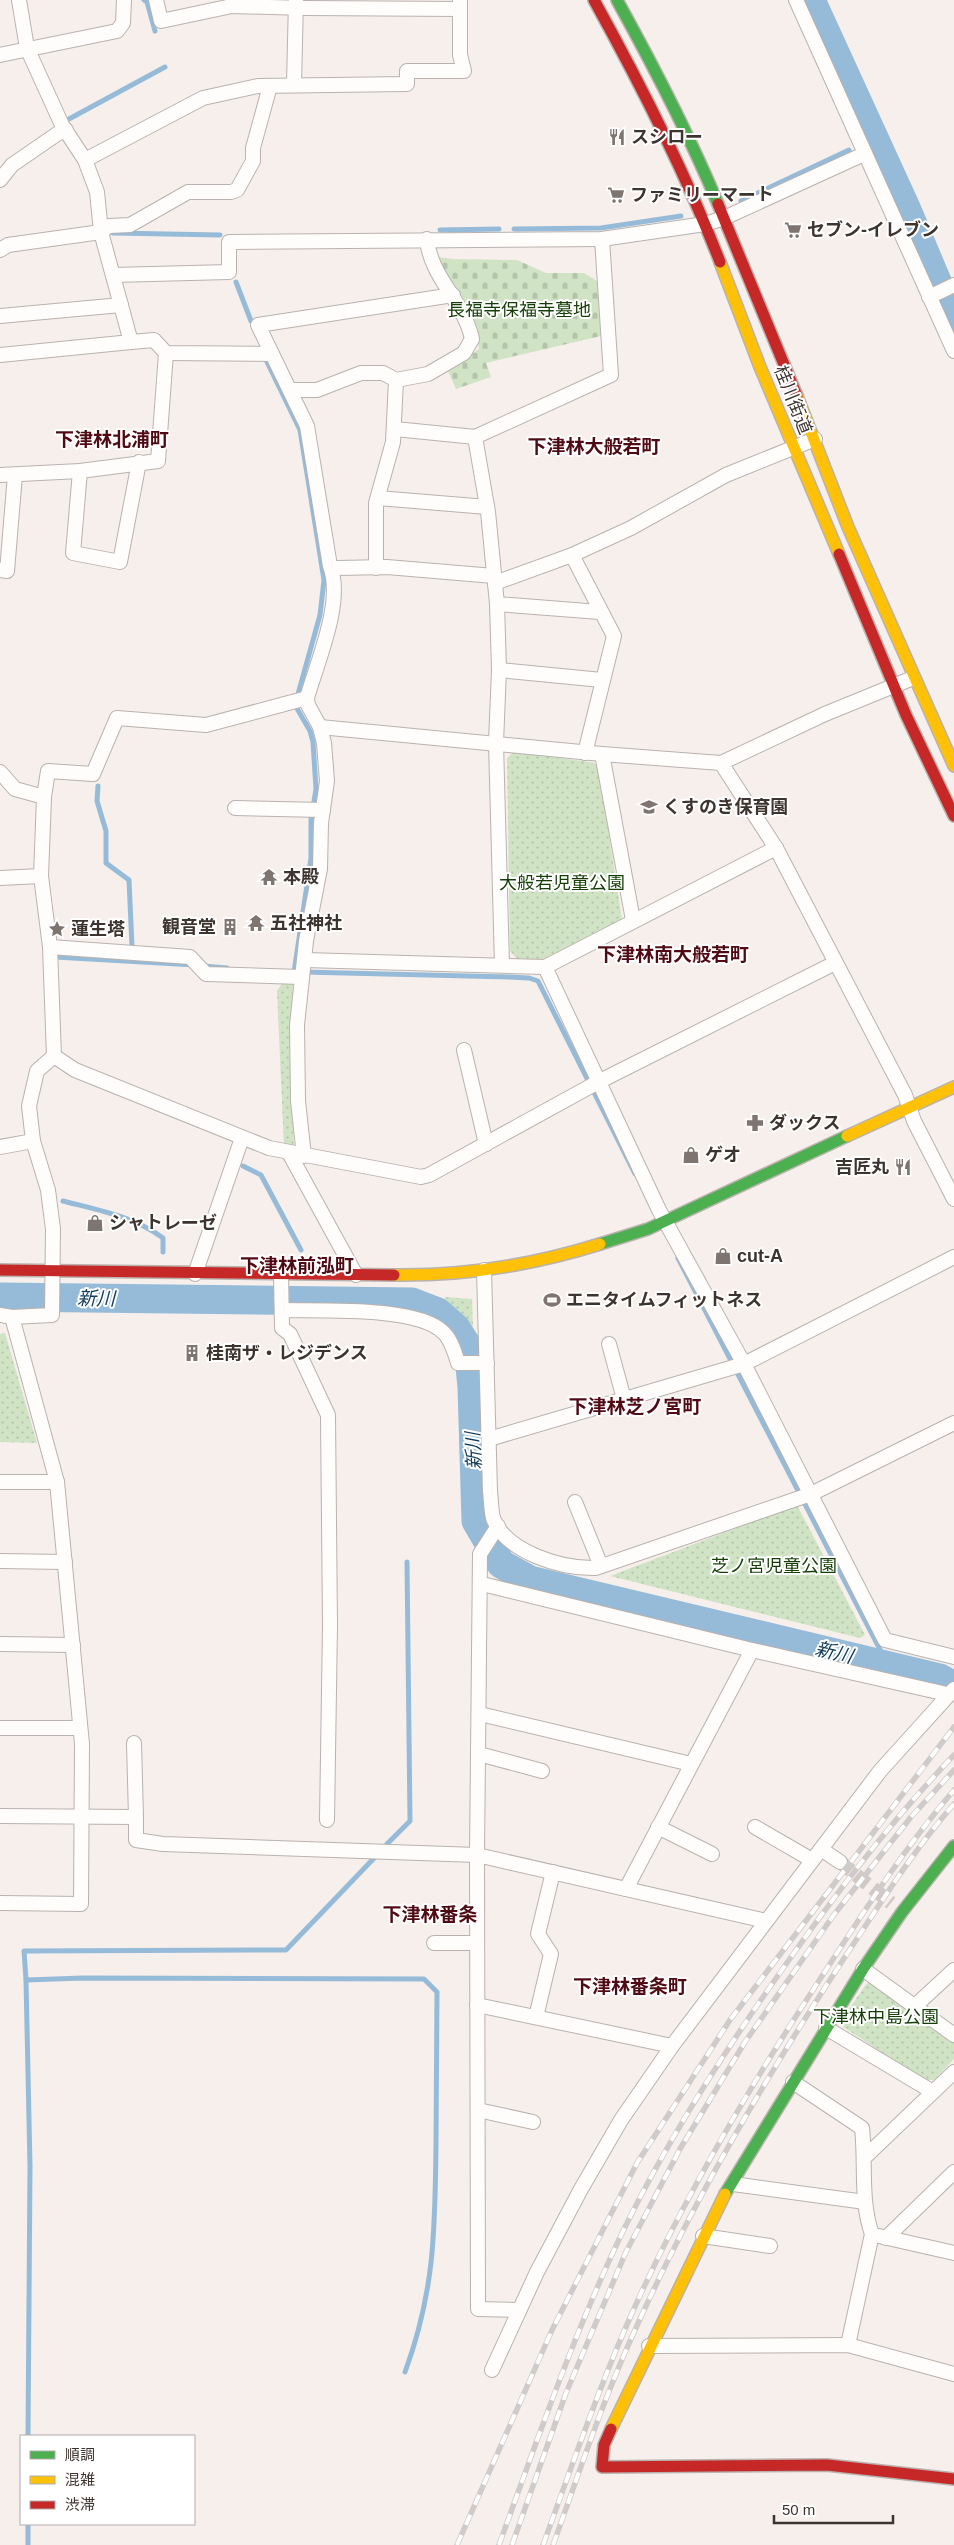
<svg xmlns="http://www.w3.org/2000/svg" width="954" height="2545" viewBox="0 0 954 2545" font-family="Helvetica,'Noto Sans JP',sans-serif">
<defs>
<pattern id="green-dots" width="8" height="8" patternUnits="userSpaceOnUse" patternTransform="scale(1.25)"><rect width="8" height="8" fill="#d0e4c5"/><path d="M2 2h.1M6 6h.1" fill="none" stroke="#b4c4aa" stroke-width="1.8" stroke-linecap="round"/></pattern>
<pattern id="cemetery-stones" width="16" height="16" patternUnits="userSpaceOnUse" patternTransform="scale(1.25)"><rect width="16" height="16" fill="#d0e4c5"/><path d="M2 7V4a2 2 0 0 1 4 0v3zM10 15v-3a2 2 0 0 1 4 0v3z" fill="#b4c4aa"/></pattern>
</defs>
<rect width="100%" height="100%" fill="#f7efeb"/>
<g fill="url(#green-dots)">
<polygon points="513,752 590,762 598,765 622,919 541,960 518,960 510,951 507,759"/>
<polygon points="283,982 293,984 289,1043 294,1148 284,1147 277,991"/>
<polygon points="445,1297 472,1299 473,1327 444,1300"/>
<polygon points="5,1333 37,1443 0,1442 0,1334"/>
<polygon points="797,1505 865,1635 860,1638 610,1576"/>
<polygon points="867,1983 874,1983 954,2042 954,2059 934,2080 924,2080 842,2026 842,2019"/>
</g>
<polygon fill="url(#cemetery-stones)" points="432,256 452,259 517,260 546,273 584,273 597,281 601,336 486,363 491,377 456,389 448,371 479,349 475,322 466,303"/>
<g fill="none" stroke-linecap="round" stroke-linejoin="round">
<g stroke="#96bbd9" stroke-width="5">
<polyline points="144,0 147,2 155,31"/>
<polyline points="69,119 165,67"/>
<polyline points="741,201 849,150"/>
<polyline points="514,229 601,228 681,216"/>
<polyline points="440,230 499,229"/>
<polyline points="113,233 220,235"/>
<polyline points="236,282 251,321"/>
<polyline points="267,362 300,430 324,580 320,615 295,705 310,731 313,742 316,789 311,820 311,858 294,972"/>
<polyline points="98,786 97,801 106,831 106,863 129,880 132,947"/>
<polyline points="55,957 195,965"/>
<polyline points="203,966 227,968"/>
<polyline points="303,972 509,977 529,978 538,981 635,1174"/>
<polyline points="243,1166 261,1175 301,1250"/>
<path d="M63,1201C98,1210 133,1216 163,1238V1252"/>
<polyline points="678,1258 888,1665"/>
<polyline points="383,1848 410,1821 407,1562"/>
<polyline points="26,1980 24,1951 286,1950 377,1855"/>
<path d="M28,2436L30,2166L26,1980L83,1978L424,1979L437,1992C437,2042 436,2093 436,2144C435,2228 435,2291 405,2372"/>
<polyline points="28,2545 28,2524"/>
</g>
<g stroke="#96bbd9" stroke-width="29">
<polyline points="811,0 907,210 954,322"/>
<polyline points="0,1297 412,1302 438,1312 456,1328 468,1347 472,1387 476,1521 501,1564 530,1580 940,1678 954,1686"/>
</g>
<polyline stroke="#d2c9c5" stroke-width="14" stroke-dasharray="14 7" stroke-linecap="butt" points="840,1862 891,1903"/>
<g stroke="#b9b2ae" stroke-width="16">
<g id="street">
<polyline points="19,0 27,48 62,125 85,160 97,192 101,232 131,342 154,340 166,353 272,354"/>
<polyline points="156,0 161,21 232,6 305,8 460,9"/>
<polyline points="796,0 954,351"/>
<polyline points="0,55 117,31 123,23 124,0"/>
<polyline points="294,84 296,0"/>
<polyline points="85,160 203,98 258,86 407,84 407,71 464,71 460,55 460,0"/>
<polyline points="0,180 12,165 57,134 66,130"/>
<polyline points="0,250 8,245 101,232 109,226 130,225 188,192 231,192 237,190 253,161 253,148 270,86"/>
<polyline points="113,275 229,272 229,242 602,239 705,224 724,218 864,154"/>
<polyline points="929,297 954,285"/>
<polyline points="0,316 121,305"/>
<polyline points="0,355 131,342"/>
<path d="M291,390H317L361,373H383L396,380L428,374L464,353L472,339C464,301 430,277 427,239"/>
<polyline points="395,429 475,437 611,375 602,239"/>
<polyline points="475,437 488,512 497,604 499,670 496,743 502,965"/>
<polyline points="80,471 73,553 120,562 139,462"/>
<polyline points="0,475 80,471 158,461 166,353"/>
<polyline points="378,498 487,507"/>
<polyline points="572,555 614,636 585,753"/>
<polyline points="376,568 376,503 393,442 396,380"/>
<polyline points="0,570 7,571 15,475"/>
<polyline points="332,572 338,568 387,567 494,576"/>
<polyline points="495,583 572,555 631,528 726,475 815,439"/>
<polyline points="497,604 600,612"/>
<polyline points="499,670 602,680"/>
<polyline points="320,727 602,754 721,763 776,848 905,1095 914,1121 954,1199"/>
<polyline points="602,754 633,920"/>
<polyline points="721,763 825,714 913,678"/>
<polyline points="0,772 15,789 44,797"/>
<polyline points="235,808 323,810"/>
<polyline points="0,878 41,876"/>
<polyline points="50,947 190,957 206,974 301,977"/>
<polyline points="305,960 545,967 776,848"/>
<polyline points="545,967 659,1210 744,1364 885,1640 954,1657"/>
<polyline points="464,1050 486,1144"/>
<polyline points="54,1056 75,1070 269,1148 421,1177 429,1175 600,1081 835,963"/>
<polyline points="54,1056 50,947 41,876 44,797 48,771 93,774 117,718 206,725 307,698"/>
<polyline points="0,1147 33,1141"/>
<polyline points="289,1153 356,1275"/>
<path d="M304,1156L298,1101L297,1025L306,941L320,869L321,823L327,781L324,743L320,727L308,705L307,698C317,662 344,602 330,566L307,426L258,325L453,295"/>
<path d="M484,1270L490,1491C491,1499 491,1510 493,1518C506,1553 563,1569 596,1568L811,1494L954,1423"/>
<polyline points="195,1274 242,1138"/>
<polyline points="281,1274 282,1328 290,1334 328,1415 330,1625 327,1820"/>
<path d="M282,1310C320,1311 417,1306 443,1332C451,1339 455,1353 458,1363H487"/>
<polyline points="0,1315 12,1317 52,1315 53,1229 48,1190 33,1141 29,1106 37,1071 54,1056"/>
<polyline points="609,1344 624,1399"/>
<polyline points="489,1439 744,1364 954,1257"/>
<polyline points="0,1482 57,1482"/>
<polyline points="575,1502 601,1566"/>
<polyline points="498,1526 480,1554 477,1855 478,2309 518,2310"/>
<polyline points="0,1561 65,1562"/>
<polyline points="482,1584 752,1650 947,1694"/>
<polyline points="0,1644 73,1645"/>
<polyline points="480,1714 691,1764"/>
<polyline points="0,1728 80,1728"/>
<polyline points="134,1743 136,1817"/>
<polyline points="479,1754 542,1771"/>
<polyline points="0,1816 136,1817 136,1840 163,1844 477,1855 766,1921"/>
<polyline points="658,1827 712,1854"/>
<polyline points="755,1827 812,1860"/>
<polyline points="821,1849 840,1862"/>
<polyline points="626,1889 752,1650"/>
<polyline points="0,1903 81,1904 82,1744 57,1482 12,1317"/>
<polyline points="434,1943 477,1943"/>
<polyline points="863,1969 954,2035"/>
<polyline points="477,2005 672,2046"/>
<polyline points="915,2006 954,1970"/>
<polyline points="536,2017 551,1954 538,1934 553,1872"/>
<polyline points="826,2028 933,2092"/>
<path d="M793,2082L862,2128C866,2163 860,2201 872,2234L848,2345"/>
<polyline points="478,2110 533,2122"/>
<polyline points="865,2157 954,2072"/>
<polyline points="733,2184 865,2202"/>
<polyline points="703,2236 770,2246"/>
<polyline points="879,2236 954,2253"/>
<polyline points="886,2238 954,2172"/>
<polyline points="649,2346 848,2345 954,2374"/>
<polyline points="492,2370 537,2272 581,2189 621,2120 672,2046 880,1771 954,1689"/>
</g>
</g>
<g stroke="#b9b2ae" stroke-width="14">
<g id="fast">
<path d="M617,0C654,67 689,134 718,204"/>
<polyline points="600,1244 648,1229 847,1136"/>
<polyline points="725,2194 863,1969 902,1912 954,1846"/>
</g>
</g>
<g stroke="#b9b2ae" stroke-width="14">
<g id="slow">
<polyline points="720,262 760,367 839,554"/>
<polyline points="797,396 848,527 954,766"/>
<polyline points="847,1136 954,1087"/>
<path d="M394,1275C465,1276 533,1265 600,1244"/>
<polyline points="611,2429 725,2194"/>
</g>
</g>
<g stroke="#b9b2ae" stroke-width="14">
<g id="jam">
<path d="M594,0C641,85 685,171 720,262"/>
<polyline points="718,204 797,396"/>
<polyline points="839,554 906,715 954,816"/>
<polyline points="0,1270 394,1275"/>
<polyline points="611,2429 604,2445 602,2467 827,2465 954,2479"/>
</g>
</g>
<use href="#street" stroke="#fefdfc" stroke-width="14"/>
<use href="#fast" stroke="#4caf50" stroke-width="11"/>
<use href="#slow" stroke="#ffc107" stroke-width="11"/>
<use href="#jam" stroke="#c62828" stroke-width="11"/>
<g stroke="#cecbca" stroke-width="5.5">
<g id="rail">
<polyline points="457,2545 552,2330 637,2163 730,2020 954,1727"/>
<path d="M499,2545C538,2438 575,2330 625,2227C670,2136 725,2050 784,1967C836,1893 891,1821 954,1755"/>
<polyline points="512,2545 566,2393 626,2252 680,2149 745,2042 833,1916 911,1817 954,1770"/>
<path d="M543,2545C573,2463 601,2381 637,2302C690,2186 756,2076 826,1970C866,1908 906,1846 954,1790"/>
<path d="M553,2545C579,2473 603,2400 635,2330C692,2203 764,2080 841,1963C877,1909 911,1853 954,1804"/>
</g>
</g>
<use href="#rail" stroke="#fff" stroke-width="4" stroke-dasharray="11" stroke-linecap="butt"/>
</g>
<defs>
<g id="restaurant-bare" transform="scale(1.35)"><path d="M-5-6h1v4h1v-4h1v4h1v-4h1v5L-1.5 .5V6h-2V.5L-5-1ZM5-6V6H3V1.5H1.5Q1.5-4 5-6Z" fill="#7e7571" stroke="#fff" stroke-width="2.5" paint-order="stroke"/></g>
<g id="supermarket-bare" transform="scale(1.35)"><path d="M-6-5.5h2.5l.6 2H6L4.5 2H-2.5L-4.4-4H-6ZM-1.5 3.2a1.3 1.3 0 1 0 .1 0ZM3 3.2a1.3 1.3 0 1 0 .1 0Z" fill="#7e7571" stroke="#fff" stroke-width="2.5" paint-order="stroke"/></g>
<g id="school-bare" transform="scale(1.35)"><path d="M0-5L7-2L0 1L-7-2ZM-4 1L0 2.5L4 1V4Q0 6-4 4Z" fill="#7e7571" stroke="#fff" stroke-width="2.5" paint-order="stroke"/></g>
<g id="temple-bare" transform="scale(1.35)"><path d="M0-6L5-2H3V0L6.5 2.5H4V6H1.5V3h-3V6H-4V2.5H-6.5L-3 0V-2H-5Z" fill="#7e7571" stroke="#fff" stroke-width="2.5" paint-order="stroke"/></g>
<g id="building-bare" transform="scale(1.35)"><path d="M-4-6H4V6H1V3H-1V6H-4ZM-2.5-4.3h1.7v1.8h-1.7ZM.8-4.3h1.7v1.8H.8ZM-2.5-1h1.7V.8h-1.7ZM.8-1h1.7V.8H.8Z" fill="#7e7571" stroke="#fff" stroke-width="2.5" paint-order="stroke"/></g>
<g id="sight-bare" transform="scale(1.35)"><path d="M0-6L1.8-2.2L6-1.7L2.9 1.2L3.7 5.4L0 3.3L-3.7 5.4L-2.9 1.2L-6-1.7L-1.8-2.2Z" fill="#7e7571" stroke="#fff" stroke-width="2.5" paint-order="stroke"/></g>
<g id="pharmacy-bare" transform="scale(1.35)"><path d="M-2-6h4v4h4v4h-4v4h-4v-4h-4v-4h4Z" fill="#7e7571" stroke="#fff" stroke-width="2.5" paint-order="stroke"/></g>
<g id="shop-bare" transform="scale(1.35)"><path d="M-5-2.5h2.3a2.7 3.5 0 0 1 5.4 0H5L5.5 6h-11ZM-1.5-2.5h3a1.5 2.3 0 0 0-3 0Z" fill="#7e7571" stroke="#fff" stroke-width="2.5" paint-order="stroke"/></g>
<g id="stadium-bare" transform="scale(1.35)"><path d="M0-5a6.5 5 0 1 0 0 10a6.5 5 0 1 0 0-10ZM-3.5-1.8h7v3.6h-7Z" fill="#7e7571" stroke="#fff" stroke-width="2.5" paint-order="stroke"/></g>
</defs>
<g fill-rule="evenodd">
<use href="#restaurant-bare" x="617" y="137"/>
<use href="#supermarket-bare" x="616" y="195"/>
<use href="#supermarket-bare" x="793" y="230"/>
<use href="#school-bare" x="649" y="807"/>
<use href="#temple-bare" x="269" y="877"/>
<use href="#temple-bare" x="256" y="923"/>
<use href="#building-bare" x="230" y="927"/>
<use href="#sight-bare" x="57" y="929"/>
<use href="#pharmacy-bare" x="755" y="1123"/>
<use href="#shop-bare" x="691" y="1155"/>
<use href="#restaurant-bare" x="903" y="1167"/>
<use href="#shop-bare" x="95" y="1223"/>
<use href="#shop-bare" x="723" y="1256"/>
<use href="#stadium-bare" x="552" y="1300"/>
<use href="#building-bare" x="192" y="1353"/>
</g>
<g text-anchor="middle" stroke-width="4" stroke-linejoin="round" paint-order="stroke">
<g font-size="18" font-weight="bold" fill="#3d332f" stroke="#fff" text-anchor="start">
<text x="631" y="143">スシロー</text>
<text x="630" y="201">ファミリーマート</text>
<text x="807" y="236">セブン-イレブン</text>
<text x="663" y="813">くすのき保育園</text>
<text x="283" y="883">本殿</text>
<text x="270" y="929">五社神社</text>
<text x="216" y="933" text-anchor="end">観音堂</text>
<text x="71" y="935">蓮生塔</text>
<text x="769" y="1129">ダックス</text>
<text x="705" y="1161">ゲオ</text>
<text x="889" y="1173" text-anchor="end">吉匠丸</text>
<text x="109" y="1229">シャトレーゼ</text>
<text x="737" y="1262">cut-A</text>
<text x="566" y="1306">エニタイムフィットネス</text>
<text x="206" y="1359">桂南ザ・レジデンス</text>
</g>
<g font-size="18" fill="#153e07" stroke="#fff">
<text x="519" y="316">長福寺保福寺墓地</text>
<text x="562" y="889">大般若児童公園</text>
<text x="774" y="1572">芝ノ宮児童公園</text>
<text x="876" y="2023">下津林中島公園</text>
</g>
<g font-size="18" fill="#3d332f" stroke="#fff">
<text transform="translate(793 400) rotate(68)" y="6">桂川街道</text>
</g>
<g font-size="19" font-weight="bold" fill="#500a14" stroke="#fff">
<text x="112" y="446">下津林北浦町</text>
<text x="594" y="453">下津林大般若町</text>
<text x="673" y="961">下津林南大般若町</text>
<text x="297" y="1272">下津林前泓町</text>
<text x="635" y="1413">下津林芝ノ宮町</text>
<text x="430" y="1921">下津林番条</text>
<text x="630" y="1993">下津林番条町</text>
</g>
<g font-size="19" font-style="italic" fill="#113c5b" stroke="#fff">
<text transform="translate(96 1298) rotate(1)" y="7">新川</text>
<text transform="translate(473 1451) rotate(-93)" y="7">新川</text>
<text transform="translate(834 1652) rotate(13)" y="7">新川</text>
</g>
</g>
<rect x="20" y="2435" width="175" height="90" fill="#ffffff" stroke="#b1adac"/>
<rect x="30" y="2451" width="25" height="8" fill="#4caf50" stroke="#b1adac"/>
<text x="65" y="2460" font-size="15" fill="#3d332f">順調</text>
<rect x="30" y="2476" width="25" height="8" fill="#ffc107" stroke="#b1adac"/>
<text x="65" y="2485" font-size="15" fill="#3d332f">混雑</text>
<rect x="30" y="2501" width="25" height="8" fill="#c62828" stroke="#b1adac"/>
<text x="65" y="2510" font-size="15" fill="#3d332f">渋滞</text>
<path d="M774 2515v8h119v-8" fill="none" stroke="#3d332f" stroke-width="2.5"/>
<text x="782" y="2515" font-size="15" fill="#3d332f" stroke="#ffffff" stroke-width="4" paint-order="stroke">50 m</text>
</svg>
